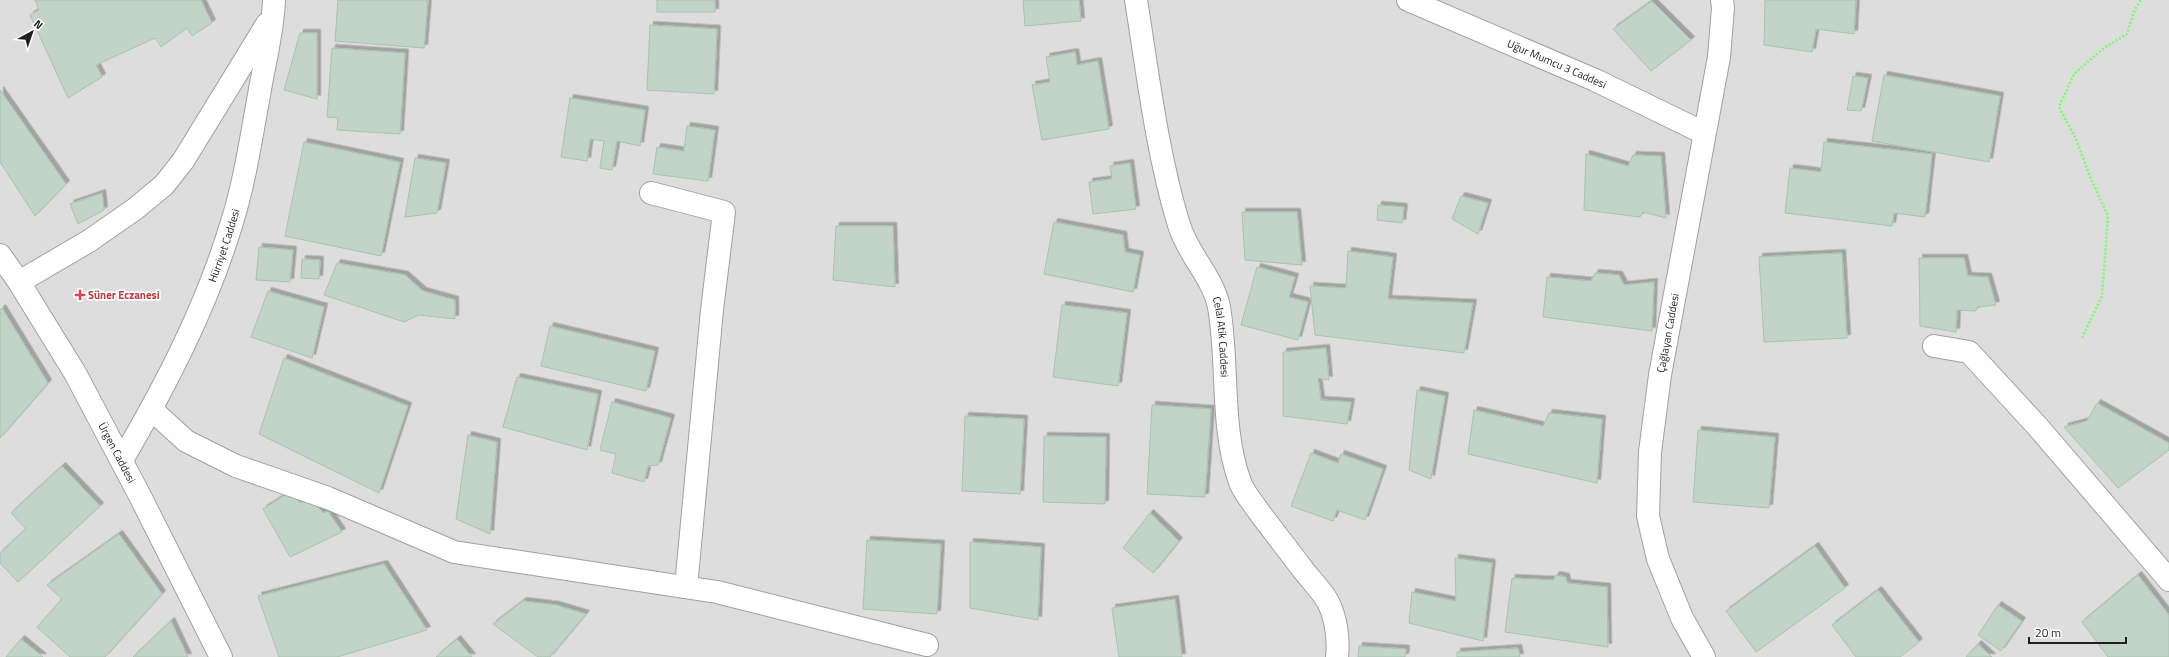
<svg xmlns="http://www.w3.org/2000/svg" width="2169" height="657" viewBox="0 0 2169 657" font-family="'Titillium Web',sans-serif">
<defs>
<filter id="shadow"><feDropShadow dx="3.5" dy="-3.5" stdDeviation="0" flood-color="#0004"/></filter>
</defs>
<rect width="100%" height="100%" fill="#e5f0eb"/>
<rect fill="#dcdddc" x="0" y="0" width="2169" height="657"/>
<g fill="#c2d3c7" stroke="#a7c3ae" filter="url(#shadow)">
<polygon points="35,0 201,0 212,23 192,36 187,28 161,47 155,38 96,65 102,77 68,98 30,15 39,10"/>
<polygon points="338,0 428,0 424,48 335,41"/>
<rect x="657" y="0" width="58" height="12"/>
<polygon points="1023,0 1079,0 1081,21 1025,26"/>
<polygon points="1765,0 1856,0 1854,34 1816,29 1812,52 1764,45"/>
<polygon points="1652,1 1691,40 1651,71 1613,29"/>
<polygon points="650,25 717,29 714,94 647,90"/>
<polygon points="300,33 317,33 317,99 284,90"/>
<polygon points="332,48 405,53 400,134 337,130 338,118 327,117"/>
<polygon points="1075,52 1077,65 1098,61 1109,129 1042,140 1032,85 1050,82 1046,57"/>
<polygon points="1884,75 2000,96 1989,162 1872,141"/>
<polygon points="1853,76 1868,78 1861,111 1847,110"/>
<polygon points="0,90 66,184 35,216 0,162"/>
<polygon points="570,98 645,110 640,146 617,141 612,170 600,168 604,141 590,139 587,161 561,157"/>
<polygon points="687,126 715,130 708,181 653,174 657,147 684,151"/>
<polygon points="304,142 400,162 381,256 285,236"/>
<polygon points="1824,142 1932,154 1925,217 1894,213 1892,226 1785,213 1790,168 1821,172"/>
<polygon points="1586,154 1628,166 1633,155 1661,156 1666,218 1643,212 1640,217 1584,210"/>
<polygon points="415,158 446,163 437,213 405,217"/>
<polygon points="1130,163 1136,209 1093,214 1089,182 1112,179 1110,166"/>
<polygon points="102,193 104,210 78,224 70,204"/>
<polygon points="1461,196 1488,203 1478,234 1452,219"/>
<polygon points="1378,205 1404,207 1402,223 1377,220"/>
<polygon points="1242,212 1297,212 1302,265 1245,260"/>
<polygon points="1054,222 1123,235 1125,252 1140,255 1133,292 1044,274"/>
<polygon points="836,226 893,226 895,287 833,280"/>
<polygon points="259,247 293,250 290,282 256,280"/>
<polygon points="1348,251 1393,257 1388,299 1473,303 1464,353 1315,335 1310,286 1346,288"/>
<polygon points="1842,253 1847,338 1764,342 1759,257"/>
<polygon points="1919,258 1964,258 1968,276 1988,277 1996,305 1977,307 1976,311 1957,310 1956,332 1920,326"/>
<polygon points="302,259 320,260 319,279 301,278"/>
<polygon points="337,263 405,275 423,291 455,300 455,319 419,315 404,322 324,295"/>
<polygon points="1257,267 1295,277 1289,297 1308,302 1298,340 1241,325"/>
<polygon points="1595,273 1619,275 1624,285 1654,282 1652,331 1543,317 1547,277 1591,281"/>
<polygon points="268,291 324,307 312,358 251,337"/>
<polygon points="1062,305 1127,313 1118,386 1053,377"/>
<polygon points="2,308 48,383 0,438 0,310"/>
<polygon points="550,326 655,351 646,391 541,366"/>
<polygon points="1326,348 1329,380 1318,378 1321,400 1351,402 1347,424 1283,416 1283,352"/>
<polygon points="284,358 408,406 379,493 259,434"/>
<polygon points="517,377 598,394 587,450 503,427"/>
<polygon points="1417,390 1445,396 1431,479 1409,470"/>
<polygon points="612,402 671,418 658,465 648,466 644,482 612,473 616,454 600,450"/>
<polygon points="2097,403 2169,443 2169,450 2118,488 2064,427 2087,421"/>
<polygon points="1152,405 1211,409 1205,497 1147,494"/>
<polygon points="1474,410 1543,426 1549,413 1602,419 1597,483 1468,454"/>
<polygon points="965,416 1024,419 1020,494 962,491"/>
<polygon points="1698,430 1775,437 1769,508 1693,502"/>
<polygon points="468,435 497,442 490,534 456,519"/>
<polygon points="1044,436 1106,437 1105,504 1043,502"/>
<polygon points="1311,453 1338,463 1341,454 1383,469 1365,520 1337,510 1333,521 1291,506"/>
<polygon points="62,466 100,506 18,582 0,563 0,553 26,529 11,513"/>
<polygon points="290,492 300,503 307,497 324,513 328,511 342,532 290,557 263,509"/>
<polygon points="1150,513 1179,541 1153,573 1123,548"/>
<polygon points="119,534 162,594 105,657 70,657 37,627 62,599 47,585"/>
<polygon points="867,540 941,544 937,614 863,609"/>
<polygon points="970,542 1041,547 1038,620 970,608"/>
<polygon points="1815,546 1845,588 1756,652 1726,611"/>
<polygon points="1455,558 1492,563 1483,641 1409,623 1412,592 1456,601"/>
<polygon points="384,564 427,630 337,657 279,657 258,596"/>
<polygon points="1556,575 1566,577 1567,583 1607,587 1608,647 1505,632 1512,578 1553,580"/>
<polygon points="2138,575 2169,615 2169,657 2108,657 2082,622"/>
<polygon points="1878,590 1919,642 1900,657 1856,657 1832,625"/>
<polygon points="1175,599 1182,657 1119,657 1112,608"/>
<polygon points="523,601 556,605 586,614 550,657 538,657 493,624"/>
<polygon points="1998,605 2022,621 2001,651 1978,635"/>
<polygon points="171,621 188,657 133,657"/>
<polygon points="21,639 43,657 6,657"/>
<polygon points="457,639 472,657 436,657"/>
<polygon points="1978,644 1992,657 1966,657"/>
<polygon points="1359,646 1406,649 1405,657 1358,657"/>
<polygon points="1518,648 1520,657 1457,657 1457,652"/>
</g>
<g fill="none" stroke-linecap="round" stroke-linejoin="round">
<g stroke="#a0a0a0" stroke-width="24">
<g id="minor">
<polyline points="651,193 724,212 712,310 686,587"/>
<polyline points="1934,346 1969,352 2038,427 2169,580"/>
<polyline points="151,409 186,441 236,466 328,498 454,552 717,592 927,645"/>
</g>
</g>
<g stroke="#a0a0a0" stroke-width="24">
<g id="tertiary">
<path id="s1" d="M1136,0C1148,75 1157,153 1179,225C1188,255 1213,277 1219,307C1229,365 1220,427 1240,482C1244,493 1253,503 1259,512C1274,532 1289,551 1304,571C1312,581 1322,591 1328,602C1336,617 1339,640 1337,657"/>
<path id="s2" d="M1408,0L1595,80L1704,133"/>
<path id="s3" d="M0,255L19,282L75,373L140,496L221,657"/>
<polyline points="19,282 89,241 135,209 164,185 183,161 267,24"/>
<path id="s4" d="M122,460C166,385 207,306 232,222C245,181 251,138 259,95C264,64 273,32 274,0"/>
<path id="s5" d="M1704,657L1682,618L1658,559L1648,516L1650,452L1660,375L1719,57L1723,8L1722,0"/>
</g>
</g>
<polyline stroke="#73ff67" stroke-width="2.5" stroke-dasharray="2 2" stroke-linecap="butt" points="2082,338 2102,296 2108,216 2091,179 2076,139 2059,107 2074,74 2104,48 2127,34 2135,9 2141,0"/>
<use href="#minor" stroke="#fff" stroke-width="22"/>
<use href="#tertiary" stroke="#fff" stroke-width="22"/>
</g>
<path fill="#e0444e" stroke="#fff" stroke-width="1.5" d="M78 289h4v4h4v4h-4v4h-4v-4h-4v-4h4z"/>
<g text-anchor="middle" stroke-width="3.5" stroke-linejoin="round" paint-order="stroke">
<g font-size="11" fill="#1f1f1f" stroke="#fff">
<text dy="4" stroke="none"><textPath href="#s2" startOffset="162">Uğur Mumcu 3 Caddesi</textPath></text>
<text dy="4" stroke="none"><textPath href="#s4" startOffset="238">Hürriyet Caddesi</textPath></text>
<text dy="4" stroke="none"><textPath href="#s5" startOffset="337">Çağlayan Caddesi</textPath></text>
<text dy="4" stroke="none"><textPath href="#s1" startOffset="351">Celal Atik Caddesi</textPath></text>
<text dy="4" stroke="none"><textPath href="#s3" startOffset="230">Ürgen Caddesi</textPath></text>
</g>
<g font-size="11" font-weight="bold" fill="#be3a42" stroke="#fff" text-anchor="start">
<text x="88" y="299">Süner Eczanesi</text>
</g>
</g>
<g transform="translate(32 32) rotate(40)" stroke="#ffffff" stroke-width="3" paint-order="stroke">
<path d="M0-3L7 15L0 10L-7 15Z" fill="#1f1f1f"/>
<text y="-6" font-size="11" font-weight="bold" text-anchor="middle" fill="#1f1f1f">N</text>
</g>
<path d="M2029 637v6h97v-6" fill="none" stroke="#1f1f1f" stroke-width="2"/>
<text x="2035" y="637" font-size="12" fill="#1f1f1f" stroke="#ffffff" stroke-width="3" paint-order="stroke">20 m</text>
</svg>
